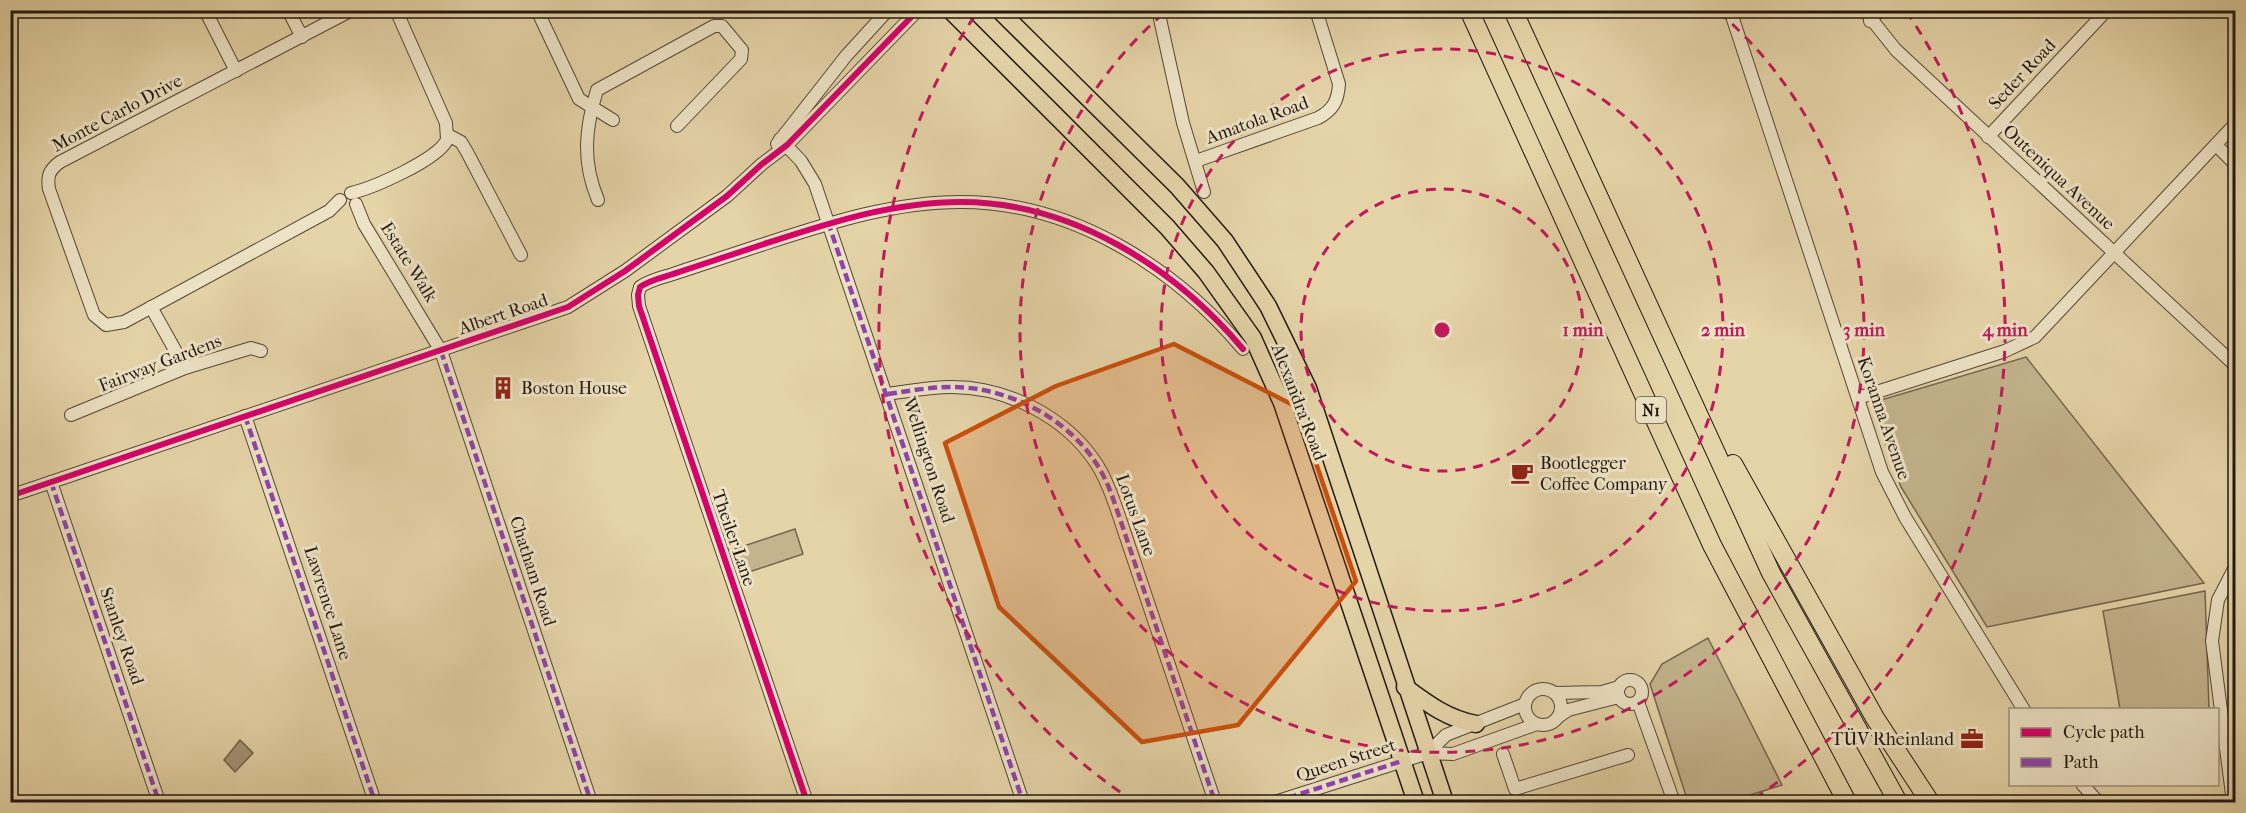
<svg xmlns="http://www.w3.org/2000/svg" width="2246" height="813" viewBox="0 0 2246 813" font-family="'IM FELL French Canon',serif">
<rect width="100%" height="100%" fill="#e5d4a8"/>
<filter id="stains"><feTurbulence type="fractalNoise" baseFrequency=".00333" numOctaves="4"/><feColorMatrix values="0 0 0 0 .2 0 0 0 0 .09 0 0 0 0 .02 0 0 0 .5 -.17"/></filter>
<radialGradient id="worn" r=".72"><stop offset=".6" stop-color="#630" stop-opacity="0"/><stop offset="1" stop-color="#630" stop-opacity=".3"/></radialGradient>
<g fill="#c4b48e" stroke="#736650" stroke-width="1.5">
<polygon points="2026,357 2204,583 1987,627 1901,487 1871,403"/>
<polygon points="795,529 803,554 743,574 735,549"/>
<polygon points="2205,591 2209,709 2120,709 2103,611"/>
<polygon points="1708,638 1782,785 1728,802 1688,802 1650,684 1662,664"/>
</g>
<polygon fill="#a39475" stroke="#6f624d" stroke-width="1.5" points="240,740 253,753 235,772 224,760"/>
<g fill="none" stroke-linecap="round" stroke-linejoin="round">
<g stroke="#534737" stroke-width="14">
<g id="minor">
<polyline points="205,10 236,71"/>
<polyline points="288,10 302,37"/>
<polyline points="537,10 579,99 613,120"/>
<polyline points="1158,10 1183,123 1204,192"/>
<polyline points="1730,10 1882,472 1905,517 2024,710"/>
<polyline points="1864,10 1896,50 2236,366"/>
<polyline points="1870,21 1880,10"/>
<polyline points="448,135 461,142 467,152 521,255"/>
<polyline points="1988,137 2107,10"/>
<polyline points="780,139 801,161 815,184 1023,802"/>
<polyline points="777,144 846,56 888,10"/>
<polyline points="2216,145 2236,165"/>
<path d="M1196,161L1318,118C1333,110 1338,101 1339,84L1316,10"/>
<path d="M351,193C373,188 437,160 447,140L446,123L396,10"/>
<path d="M340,200L329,211L124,322L106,325L94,315L49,189C47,176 49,170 60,162L352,10"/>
<path d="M598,200C582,162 585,129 597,90L714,26H722L742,50L741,59L677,126"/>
<polyline points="356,204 364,224 441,351 591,802"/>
<polyline points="151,307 185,368"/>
<path d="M888,394C909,391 930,387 952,387C1006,387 1065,416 1096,463C1106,478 1112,495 1118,513L1215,802"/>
<polyline points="1858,398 2005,351 2035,337 2236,123"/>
<polyline points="71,415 185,368 251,348 261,351"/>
<polyline points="245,416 375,802"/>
<polyline points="51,482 159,802"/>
<polyline points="10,496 568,307 625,271 727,196 762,164 787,145 918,10"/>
<circle cx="1630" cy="692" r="12"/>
<circle cx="1543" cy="707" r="18"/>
<polyline points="1555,693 1602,692 1619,687"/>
<polyline points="1638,702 1674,802"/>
<polyline points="1558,717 1568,710 1619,697"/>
<polyline points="1428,753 1446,735 1525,704"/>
<polyline points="1503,754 1515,789 1628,755"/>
<polyline points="2082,784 2098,802"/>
<path d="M807,802L639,306L638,295L640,287C651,279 666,277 679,272C706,263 734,254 761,245C826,224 891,202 961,202C1072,202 1174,267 1243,349"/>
<polyline points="1275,802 1428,753 1453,754 1537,724"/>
<polyline points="2233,802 2212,641 2218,600 2236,565"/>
</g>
</g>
<g stroke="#221811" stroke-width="19">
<g id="major">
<polyline points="950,10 1167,227 1206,272 1253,338 1282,403 1416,802"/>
<polyline points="999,10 1177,186 1225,241 1268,306 1308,388 1445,802"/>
<path d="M1405,687C1428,704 1448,719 1476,724"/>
</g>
</g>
<g stroke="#221811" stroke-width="20">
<g id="highway">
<polyline points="1469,10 1712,545 1847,802"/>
<polyline points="1513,10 1771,573 1898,802"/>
<polyline points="1733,464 1875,718 1930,802"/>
</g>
</g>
<use href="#minor" stroke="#eee3c6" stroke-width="12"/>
<use href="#major" stroke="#e5d4a8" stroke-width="16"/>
<use href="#highway" stroke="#e5d4a8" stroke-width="18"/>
<g stroke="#8e44ad" stroke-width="4.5" stroke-dasharray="9 4.5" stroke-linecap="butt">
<polyline points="828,222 1023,802"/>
<polyline points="441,351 591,802"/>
<path d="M888,394C909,391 930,387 952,387C1006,387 1065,416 1096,463C1106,478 1112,495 1118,513L1215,802"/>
<polyline points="245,416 375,802"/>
<polyline points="51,482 159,802"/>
<polyline points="1275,802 1402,761"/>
</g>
<g stroke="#eee3c6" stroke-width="10">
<g id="cycleway">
<polyline points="10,496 568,307 625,271 727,196 762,164 787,145 918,10"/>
<path d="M807,802L639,306L638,295L640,287C651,279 666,277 679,272C706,263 734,254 761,245C826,224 891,202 961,202C1072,202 1174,267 1243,349"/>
</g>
</g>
<use href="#cycleway" stroke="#d6006c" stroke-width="6"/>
</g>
<path fill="#ca4f0d" fill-opacity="0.2" stroke="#ca4f0d" stroke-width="4.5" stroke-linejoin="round" d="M1174,344L1297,407L1356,581L1238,725L1142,742L999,607L945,443L1056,386Z"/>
<g fill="none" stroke="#c2185b" stroke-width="3" stroke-dasharray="10 8">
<circle cx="1442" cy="330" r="141"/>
<circle cx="1442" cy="330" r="281"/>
<path d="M1719 12A422 422 0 1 1 1165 12"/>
<path d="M1135 802A563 563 0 0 1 978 11M1906 11A563 563 0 0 1 1749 802"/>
</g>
<defs>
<g id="building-bare" transform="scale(1.8)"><path d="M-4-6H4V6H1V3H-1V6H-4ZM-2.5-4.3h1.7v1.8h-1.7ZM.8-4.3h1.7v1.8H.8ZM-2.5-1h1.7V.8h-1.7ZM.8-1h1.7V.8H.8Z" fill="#8f2418" stroke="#eee3c6" stroke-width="2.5" paint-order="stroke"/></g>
<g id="cafe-bare" transform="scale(1.8)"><path d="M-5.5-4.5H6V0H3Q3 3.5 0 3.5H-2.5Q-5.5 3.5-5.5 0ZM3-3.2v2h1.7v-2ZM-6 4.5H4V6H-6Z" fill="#8f2418" stroke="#eee3c6" stroke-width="2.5" paint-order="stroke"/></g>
<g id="office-bare" transform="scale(1.8)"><path d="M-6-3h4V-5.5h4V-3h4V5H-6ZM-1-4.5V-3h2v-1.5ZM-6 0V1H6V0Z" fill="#8f2418" stroke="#eee3c6" stroke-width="2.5" paint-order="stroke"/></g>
</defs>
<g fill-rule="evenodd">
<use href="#building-bare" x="503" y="388"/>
<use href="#cafe-bare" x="1522" y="473"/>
<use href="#office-bare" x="1972" y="739"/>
</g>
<g text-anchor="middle" stroke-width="6" stroke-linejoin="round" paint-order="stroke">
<rect fill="#eee3c6" stroke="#5f5547" stroke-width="1.5" x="1636" y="397" width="30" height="26" rx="4.5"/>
<g font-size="16" font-weight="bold" fill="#221811">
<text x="1651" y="416">N1</text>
</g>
<g font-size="18" fill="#221811" stroke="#eee3c6">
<text transform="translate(2022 74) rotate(-47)" y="6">Seder Road</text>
<text transform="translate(117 113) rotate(-28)" y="6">Monte Carlo Drive</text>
<text transform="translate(1257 120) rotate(-20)" y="6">Amatola Road</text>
<text transform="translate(2059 177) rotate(43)" y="6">Outeniqua Avenue</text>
<text transform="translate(409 262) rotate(58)" y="6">Estate Walk</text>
<text transform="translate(503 314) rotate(-19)" y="6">Albert Road</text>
<text transform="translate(160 363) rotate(-21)" y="6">Fairway Gardens</text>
<text transform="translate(1299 402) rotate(69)" y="6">Alexandra Road</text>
<text transform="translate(1884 418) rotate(71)" y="6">Koranna Avenue</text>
<text transform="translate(929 460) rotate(72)" y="6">Wellington Road</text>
<text transform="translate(1136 515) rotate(70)" y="6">Lotus Lane</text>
<text transform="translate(734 538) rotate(71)" y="6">Theiler Lane</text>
<text transform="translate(533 571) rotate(72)" y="6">Chatham Road</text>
<text transform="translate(328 603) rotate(72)" y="6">Lawrence Lane</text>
<text transform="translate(122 636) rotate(71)" y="6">Stanley Road</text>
<text transform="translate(1346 760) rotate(-18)" y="6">Queen Street</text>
</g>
<g font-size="18" fill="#221811" stroke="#eee3c6" text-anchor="start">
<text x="521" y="394">Boston House</text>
<text x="1540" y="469">Bootlegger<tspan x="1540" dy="21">Coffee Company</tspan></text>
<text x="1954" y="745" text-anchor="end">TÜV Rheinland</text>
</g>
</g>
<circle cx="1442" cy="330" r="9" fill="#c2185b" stroke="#eee3c6" stroke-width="3"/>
<g font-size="18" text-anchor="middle" font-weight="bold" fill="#c2185b" stroke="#eee3c6" stroke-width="6" stroke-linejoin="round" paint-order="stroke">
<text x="1583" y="336">1 min</text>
<text x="1723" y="336">2 min</text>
<text x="1864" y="336">3 min</text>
<text x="2005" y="336">4 min</text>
</g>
<rect width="2246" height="813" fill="none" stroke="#e5d4a8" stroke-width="36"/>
<rect x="12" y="12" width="2222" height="789" fill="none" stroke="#221811" stroke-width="3"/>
<rect x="18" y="18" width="2210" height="777" fill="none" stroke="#221811" stroke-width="1.5"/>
<rect x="2009" y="708" width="210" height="78" fill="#eee3c6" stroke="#9c927e" stroke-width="1.5"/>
<rect x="2021" y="728" width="30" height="9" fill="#d6006c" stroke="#9c927e" stroke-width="1.5"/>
<text x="2063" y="738" font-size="18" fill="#221811">Cycle path</text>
<rect x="2021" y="758" width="30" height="9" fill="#8e44ad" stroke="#9c927e" stroke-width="1.5"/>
<text x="2063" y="768" font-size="18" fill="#221811">Path</text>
<rect width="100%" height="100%" filter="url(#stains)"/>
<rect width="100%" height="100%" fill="url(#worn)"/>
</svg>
